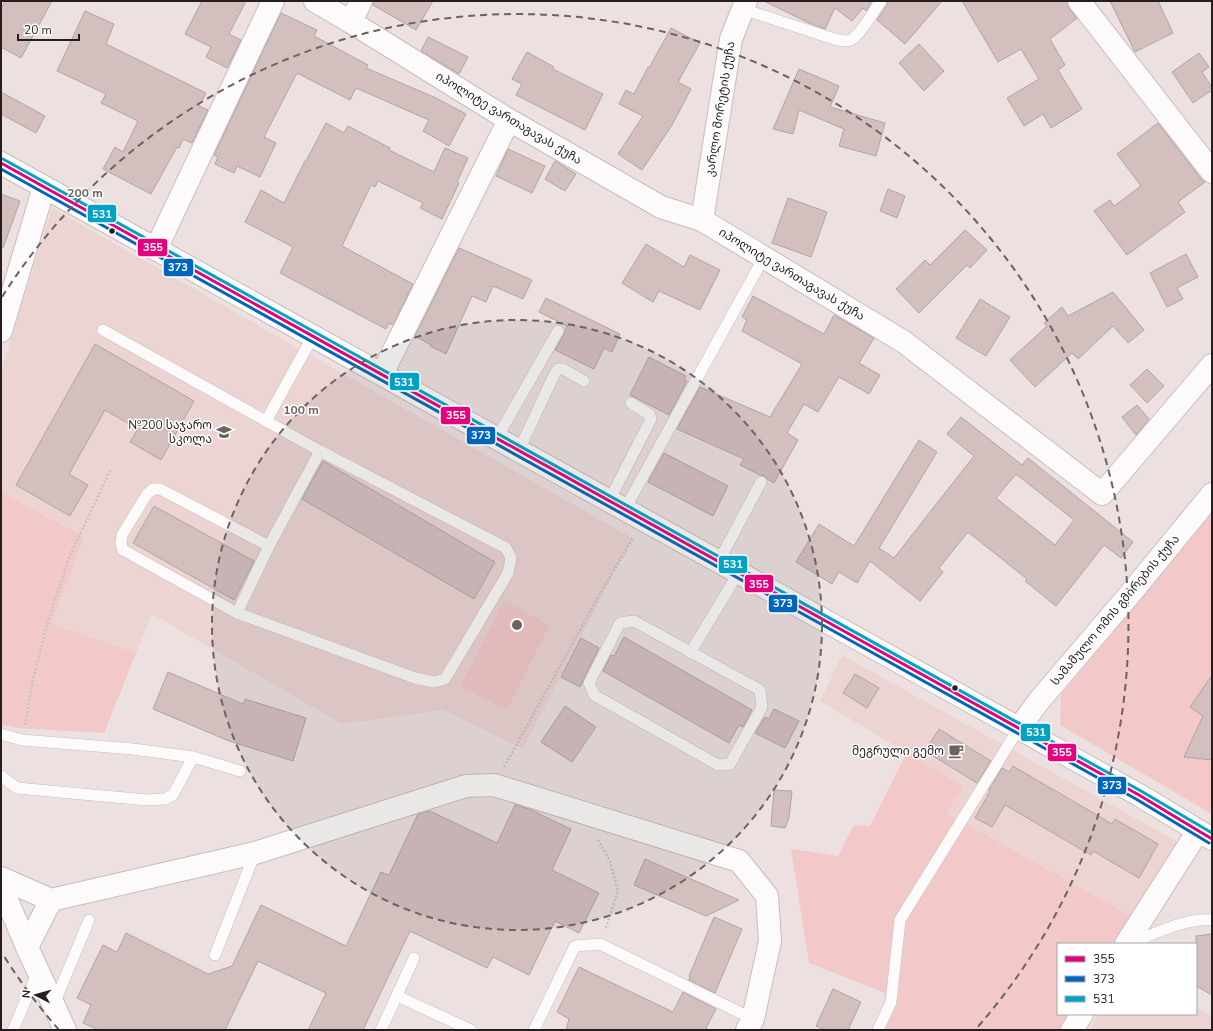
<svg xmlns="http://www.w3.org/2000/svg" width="1213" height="1031" viewBox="0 0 1213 1031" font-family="'Nunito Sans','Noto Sans Georgian',sans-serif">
<rect width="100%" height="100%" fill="#ede0e0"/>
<g fill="#ecd4d3">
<polygon points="52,208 632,538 523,749 443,710 342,724 152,614 136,653 50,624 84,537 1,492 1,372"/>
<polygon points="842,655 1178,842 1131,916 947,813 962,786 820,701"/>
<polygon points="1196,1006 1212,1016 1212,1030 1089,1030 1099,1014 1196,1014"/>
</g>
<g fill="#f2c8c8">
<polygon points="1,492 84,537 51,624 136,653 104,733 18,728 1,725"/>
<polygon points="1212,513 1212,814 1060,725 1061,695"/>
<polygon points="504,601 550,625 507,710 460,687"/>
<polygon points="907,753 963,786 947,813 1131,916 1114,944 1058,944 1058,1014 1069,1014 1059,1030 884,1030 894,1010 883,992 809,963 791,849 838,856 854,825 870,826"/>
</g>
<g fill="#d4bfbf" stroke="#afa5a5" fill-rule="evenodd">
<polygon points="5,1 52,1 21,58 1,47 1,9"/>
<polygon points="202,1 246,1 229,34 241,40 227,68 206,57 211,47 185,34"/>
<polygon points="373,1 433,1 416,30 373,5"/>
<polygon points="764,1 872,1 866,11 863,8 852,21 835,8 825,29 809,23"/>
<polygon points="888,1 942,1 905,44 877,20 887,5"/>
<polygon points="962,1 1067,1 1069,8 1077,18 1050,39 1065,65 1058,70 1082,109 1051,128 1043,114 1024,126 1007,98 1039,79 1021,49 998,62"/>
<polygon points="1110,1 1158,1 1173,33 1135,52"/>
<polygon points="85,11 114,24 106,44 206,93 199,106 208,110 192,143 183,139 179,148 177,147 151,194 103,169 115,147 123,152 138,121 101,103 106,94 57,71"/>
<polygon points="281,13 317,30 314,36 368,65 366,68 436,98 466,114 449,146 423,131 429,120 356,88 350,100 297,73 264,137 276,143 260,177 237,166 234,173 215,164 218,157 214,155"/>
<polygon points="671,28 700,43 678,82 691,89 672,125 642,170 618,154 643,116 619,104 626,90 634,94 648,67 649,68"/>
<polygon points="428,37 468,57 459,74 421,51"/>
<polygon points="919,44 944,71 924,91 899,63"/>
<polygon points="527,52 554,67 553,69 603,94 585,130 516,95 522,84 512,79"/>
<polygon points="1199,53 1209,67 1202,72 1212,87 1212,90 1193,103 1172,72"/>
<polygon points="799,69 839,86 830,107 885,123 876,156 839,146 844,129 799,110 793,134 773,129"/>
<polygon points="1,92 45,116 36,133 1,114"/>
<polygon points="326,123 344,133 348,126 390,148 389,150 434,172 445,148 468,158 457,182 459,183 442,219 420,208 423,203 378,181 375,187 371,185 342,246 413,284 393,325 389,323 386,329 280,273 293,247 245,222 261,190 284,203 305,161 306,161"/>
<polygon points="1158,123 1202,180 1205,182 1178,202 1185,212 1127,255 1094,211 1110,200 1114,206 1141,186 1117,154"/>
<polygon points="508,149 545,166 532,193 496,176"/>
<polygon points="555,161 576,174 565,191 545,179"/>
<polygon points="888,189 905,196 897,218 880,211"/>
<polygon points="1,194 20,201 3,248 1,248"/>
<polygon points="788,198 827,212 811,257 772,243"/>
<polygon points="965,230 987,250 970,268 967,265 919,313 896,289 925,260 930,265"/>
<polygon points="646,244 684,267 690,255 720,270 700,310 659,291 653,302 622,283"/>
<polygon points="459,248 532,280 523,299 493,286 486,302 472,296 446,354 430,346 431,345 415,336"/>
<polygon points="1186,254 1198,277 1177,288 1183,299 1167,307 1150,273"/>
<polygon points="1113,292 1144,330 1128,343 1113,326 1078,359 1072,353 1035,387 1010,360 1047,326 1044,323 1062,307 1068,316"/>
<polygon points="753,296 824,334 834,315 874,338 859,363 880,375 869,394 839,377 818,412 804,404 787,433 798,440 774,483 767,479 765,476 760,475 740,465 744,459 677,429 700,387 770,417 802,364 742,331 747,320 742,317"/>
<polygon points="546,298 620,334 612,352 604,348 594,369 555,350 564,334 567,326 539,312"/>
<polygon points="980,299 1010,317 986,356 956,338"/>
<polygon points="95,344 194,401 161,460 130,442 138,429 105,410 69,474 88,485 70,516 16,485"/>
<polygon points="649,357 686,376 684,380 687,381 669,415 630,395"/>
<polygon points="1147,369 1164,386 1147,403 1130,385"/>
<polygon points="1137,405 1149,419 1136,435 1122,417"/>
<path d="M961,417L1022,465L1028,458L1133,542L1121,558L1104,545L1056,606L1025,581L1027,579L968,532L939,568L943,572L920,601L870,561L857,583L839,572L832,584L796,562L819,524L854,546L919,440L937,452L879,548L894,558L974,456L947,434ZM1016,474L1074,520L1055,545L996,498Z"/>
<polygon points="664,453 728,486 713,516 648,482"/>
<polygon points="323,461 495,562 474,599 302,499"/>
<polygon points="154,506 254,561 234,600 133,543"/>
<polygon points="624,637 752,710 743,727 739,725 729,743 603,671 611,655 614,656"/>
<polygon points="581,638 599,648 580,687 561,677"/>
<polygon points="168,672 243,704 245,699 306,718 293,761 229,741 153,709"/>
<polygon points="855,674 879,688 867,708 843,693"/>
<polygon points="1212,675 1212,760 1184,757 1203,716 1190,707"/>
<polygon points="565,706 596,727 572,762 541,742"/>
<polygon points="774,709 799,721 785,748 755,733 765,717 769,719"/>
<polygon points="939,729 991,761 977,783 925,751"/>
<polygon points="1013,766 1112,824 1115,819 1158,844 1139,878 1093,851 1091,855 1005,805 992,827 975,818 990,791 989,790 1002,768 1009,772"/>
<polygon points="774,790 792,791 789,818 785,828 771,826"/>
<polygon points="515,805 529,809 571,829 552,870 599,893 579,933 555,921 529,975 493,957 487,968 410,931 363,1030 308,1030 326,993 258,961 225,1030 99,1030 83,1023 91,1005 77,998 103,945 117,952 126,933 208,974 232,966 261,905 346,946 381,872 389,875 418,814 430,811 497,843"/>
<polygon points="645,859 714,889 739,900 706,916 634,885"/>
<polygon points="714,917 742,929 715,993 689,980 690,977 689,976"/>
<polygon points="1212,934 1212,995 1196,986 1196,936"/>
<polygon points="579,967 673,1012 683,992 716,1009 706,1028 709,1030 566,1030 569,1019 557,1012"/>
<polygon points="833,989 861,1002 848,1030 825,1030 816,1026"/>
</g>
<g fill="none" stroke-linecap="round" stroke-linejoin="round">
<g stroke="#c8bdbd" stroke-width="12">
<g id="service">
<path d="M743,9L834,39C839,40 847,43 852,39C861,34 874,10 881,1"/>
<polyline points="103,330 266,421 313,336"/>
<polyline points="266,421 320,451 506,548 511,558 508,573 445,679 434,682 415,678 237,613 123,550 121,544 122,535 147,494 153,489 160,489 269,546"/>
<polyline points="497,438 558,331"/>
<polyline points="519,450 555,373 558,369 563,369 584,381"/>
<polyline points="609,501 651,419 650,415 631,403"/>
<polyline points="625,509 764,257"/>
<polyline points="719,561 761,482"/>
<polyline points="237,613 269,546 320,451"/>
<polygon points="634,621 760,690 762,707 730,764 718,765 594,695 589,683 620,623"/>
<polyline points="690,653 739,572"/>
<polyline points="1,734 22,740 133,749 193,757 240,771"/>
<polyline points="1,776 17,788 147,800 165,799 173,795 193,757"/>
<path d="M1129,944C1154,934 1185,918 1212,920"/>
<polyline points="215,955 255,853"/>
<polyline points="397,996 471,1030"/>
<polyline points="54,1004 89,920"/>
<polyline points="13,1030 38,972"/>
<polyline points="381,1030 414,958"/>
<polyline points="534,1030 575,946 600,944 753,1019"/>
<polyline points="878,1030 891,1002 900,920 1019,728"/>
</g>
</g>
<g stroke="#c8bdbd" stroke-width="24">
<g id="minor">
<polyline points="315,1 351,22 509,120 661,207 702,220 904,342 1102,494 1212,365"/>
<polyline points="1079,1 1212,172"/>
<polyline points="351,22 361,1"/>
<polyline points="702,220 731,39 746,1"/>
<polyline points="156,249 273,1"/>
<polyline points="1,331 44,187"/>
<polyline points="382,374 509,120"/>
<polyline points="1,878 51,900 255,853 466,786 494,785 739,861 767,896 770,941 753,1019 747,1030"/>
<polyline points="1,886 27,947 65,1030"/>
<polyline points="27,947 51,900"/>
</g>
</g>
<g stroke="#c8bdbd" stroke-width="24">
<g id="tertiary">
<polyline points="1019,728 1038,702 1130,594 1212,494"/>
<polyline points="1126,944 1198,831"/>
<polyline points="1072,1030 1082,1014"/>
</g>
</g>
<g stroke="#c8bdbd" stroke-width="24">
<polyline id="secondary" points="1,163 1139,795 1212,839"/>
</g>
<g stroke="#c8c3c3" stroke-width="2.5" stroke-dasharray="2 2" stroke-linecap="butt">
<polyline points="25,725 33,679 49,618 71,553 111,469"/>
<polyline points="504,767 600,594 633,538"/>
<polyline points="598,840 610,861 618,891 605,930"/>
</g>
<use href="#service" stroke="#fcfafa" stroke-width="11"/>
<use href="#minor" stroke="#fcfafa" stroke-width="22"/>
<use href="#tertiary" stroke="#fcfafa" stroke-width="22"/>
<use href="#secondary" stroke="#fcfafa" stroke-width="22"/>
<g stroke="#fff" stroke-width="6">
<polyline id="bus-1" points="1,163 1139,795 1212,839"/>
</g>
<g stroke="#fff" stroke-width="6">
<polyline id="bus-2" points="1,169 1136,799 1209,843"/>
</g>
<g stroke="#fff" stroke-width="6">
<polyline id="bus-3" points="3,159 1141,791 1212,833"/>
</g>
<use href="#bus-1" stroke="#e5007d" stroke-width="3"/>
<use href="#bus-2" stroke="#0065bd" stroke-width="3"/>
<use href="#bus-3" stroke="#02a2c5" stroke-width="3"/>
</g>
<circle cx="517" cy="625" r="305" fill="#6c6262" fill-opacity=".12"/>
<g fill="none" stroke="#6c6262" stroke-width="2" stroke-dasharray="7 5">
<circle cx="517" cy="625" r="305"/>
<path d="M59 1030A611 611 0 0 1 2 953M2 297A611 611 0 1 1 975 1030"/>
</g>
<defs>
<g id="school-bare" transform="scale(1.2)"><path d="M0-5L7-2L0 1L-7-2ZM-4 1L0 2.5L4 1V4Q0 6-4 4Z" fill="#6c6262" stroke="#fff" stroke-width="2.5" paint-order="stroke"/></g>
<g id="cafe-bare" transform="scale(1.2)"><path d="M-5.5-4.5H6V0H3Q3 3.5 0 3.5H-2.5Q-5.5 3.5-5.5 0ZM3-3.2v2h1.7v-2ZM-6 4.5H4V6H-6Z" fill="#6c6262" stroke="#fff" stroke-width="2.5" paint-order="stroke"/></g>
</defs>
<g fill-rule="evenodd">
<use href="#school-bare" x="224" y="432"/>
<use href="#cafe-bare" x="956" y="751"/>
</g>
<g fill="#261e1e" stroke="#fff" stroke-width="1.5">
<circle cx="112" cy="231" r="3.5"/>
<circle cx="955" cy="688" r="3.5"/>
</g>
<g text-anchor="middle" stroke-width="3" stroke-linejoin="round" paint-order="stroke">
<g font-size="12" fill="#261e1e" stroke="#fff">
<text transform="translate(720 109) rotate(-81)" y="4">კარლო მორეტის ქუჩა</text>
<text transform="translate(509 118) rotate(31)" y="4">იპოლიტე ვართაგავას ქუჩა</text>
<text transform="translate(792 274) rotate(31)" y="4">იპოლიტე ვართაგავას ქუჩა</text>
<text transform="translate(1115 610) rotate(-50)" y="4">სამამულო ომის გმირების ქუჩა</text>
</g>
<g font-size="12" fill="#261e1e" stroke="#fff" text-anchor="end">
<text x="212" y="429">№200 საჯარო<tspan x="212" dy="14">სკოლა</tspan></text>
<text x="944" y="755">მეგრული გემო</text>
</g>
</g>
<circle cx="517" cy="625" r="6" fill="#6c6262" stroke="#fff" stroke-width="2"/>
<g font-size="12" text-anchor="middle" font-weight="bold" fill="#6c6262" stroke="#fff" stroke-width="3" stroke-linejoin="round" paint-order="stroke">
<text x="85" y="197">200 m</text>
<text x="301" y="414">100 m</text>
</g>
<g stroke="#fff" stroke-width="1.5">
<rect x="87" y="204" width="30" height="19" rx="4" fill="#02a2c5"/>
<rect x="137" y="238" width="31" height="19" rx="4" fill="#e5007d"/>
<rect x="163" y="258" width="31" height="19" rx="4" fill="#0065bd"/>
<rect x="389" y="372" width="31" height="19" rx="4" fill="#02a2c5"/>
<rect x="440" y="406" width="31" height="19" rx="4" fill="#e5007d"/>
<rect x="466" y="426" width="30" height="19" rx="4" fill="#0065bd"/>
<rect x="718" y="555" width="30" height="19" rx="4" fill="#02a2c5"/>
<rect x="744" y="574" width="30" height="19" rx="4" fill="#e5007d"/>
<rect x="768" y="594" width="30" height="19" rx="4" fill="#0065bd"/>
<rect x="1020" y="723" width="31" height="19" rx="4" fill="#02a2c5"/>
<rect x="1047" y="743" width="30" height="19" rx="4" fill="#e5007d"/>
<rect x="1097" y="776" width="30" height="19" rx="4" fill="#0065bd"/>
</g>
<g font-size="11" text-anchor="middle" font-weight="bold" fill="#fff">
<text x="102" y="218">531</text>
<text x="153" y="251">355</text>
<text x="178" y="271">373</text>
<text x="404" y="386">531</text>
<text x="456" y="419">355</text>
<text x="481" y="439">373</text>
<text x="733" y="568">531</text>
<text x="759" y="588">355</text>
<text x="783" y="607">373</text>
<text x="1036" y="736">531</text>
<text x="1062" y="756">355</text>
<text x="1112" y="789">373</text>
</g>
<rect width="1213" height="1031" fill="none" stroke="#261e1e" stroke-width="4"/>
<rect x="1057" y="943" width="140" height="72" fill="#ffffff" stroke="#a8a5a5"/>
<rect x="1065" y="956" width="20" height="6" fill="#e5007d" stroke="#a8a5a5"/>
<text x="1093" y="963" font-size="12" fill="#261e1e">355</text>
<rect x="1065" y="976" width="20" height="6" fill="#0065bd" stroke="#a8a5a5"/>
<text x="1093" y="983" font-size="12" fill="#261e1e">373</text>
<rect x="1065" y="996" width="20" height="6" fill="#02a2c5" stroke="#a8a5a5"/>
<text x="1093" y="1003" font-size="12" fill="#261e1e">531</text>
<g transform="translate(36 995) rotate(276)" stroke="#ffffff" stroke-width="3" paint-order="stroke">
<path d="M0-3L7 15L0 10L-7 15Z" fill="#261e1e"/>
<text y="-6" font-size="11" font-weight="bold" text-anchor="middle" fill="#261e1e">N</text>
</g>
<path d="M18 34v6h61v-6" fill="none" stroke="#261e1e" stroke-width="2"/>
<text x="24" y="34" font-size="12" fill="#261e1e" stroke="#ffffff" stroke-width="3" paint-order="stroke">20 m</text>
</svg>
